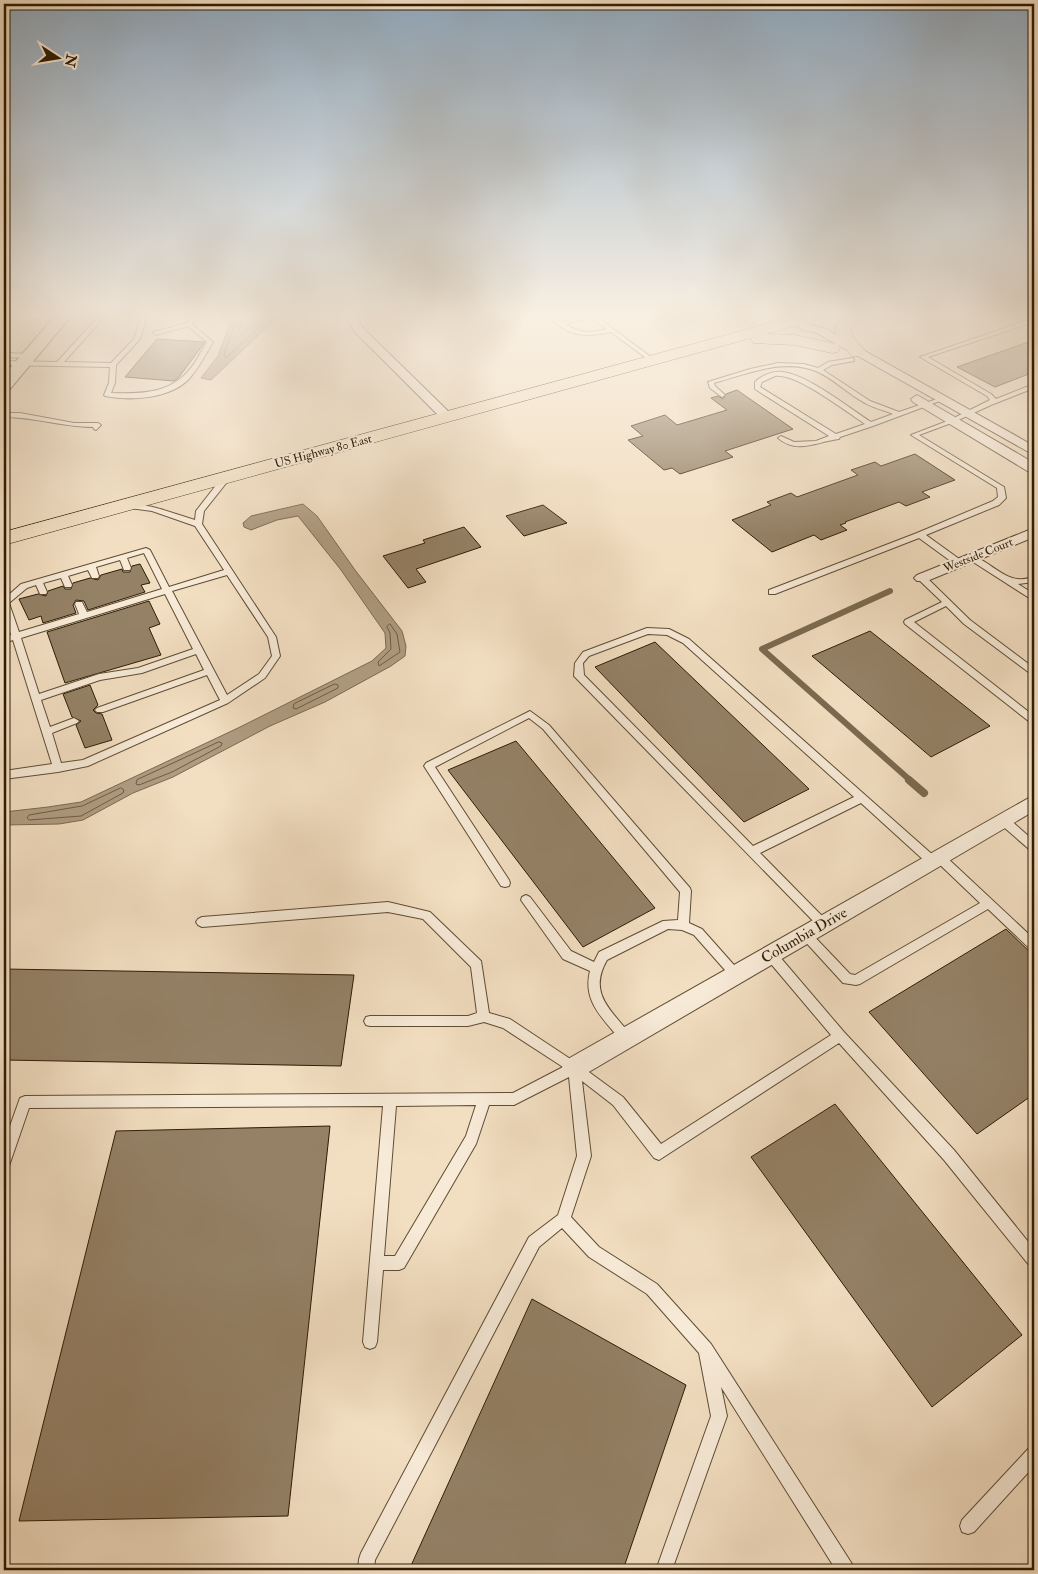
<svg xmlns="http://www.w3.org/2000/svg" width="1038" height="1574" viewBox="0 0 1038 1574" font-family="'IM FELL Double Pica',serif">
<rect width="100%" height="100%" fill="#f2dec1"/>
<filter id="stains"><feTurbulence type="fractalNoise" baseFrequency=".004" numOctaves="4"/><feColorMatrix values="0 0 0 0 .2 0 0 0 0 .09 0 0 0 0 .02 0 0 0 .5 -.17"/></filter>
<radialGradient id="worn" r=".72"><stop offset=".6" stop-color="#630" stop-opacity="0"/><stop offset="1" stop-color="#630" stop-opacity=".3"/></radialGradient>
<g fill="#af9c81" stroke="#7b694f">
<polygon points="223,315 280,315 211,380 201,378 218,356 230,323 221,317"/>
<polygon points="303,504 317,516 355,570 402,631 406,646 405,656 391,666 325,702 270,726 173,777 133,793 83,820 59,824 4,825 4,812 48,807 81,802 238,728 372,661 386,648 385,633 341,570 298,516 277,520 251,530 244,527 243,523 251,516"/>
</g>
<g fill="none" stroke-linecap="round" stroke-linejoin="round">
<g stroke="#6e5c42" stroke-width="1">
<polyline points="227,315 233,319 235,324 224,354 226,358 272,315"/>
<polyline points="238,315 241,323 239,332 242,334 263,315"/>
<polygon points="390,624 397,634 400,652 379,666 378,662 391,649 390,633 387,627"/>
<polygon points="335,684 338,685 338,688 296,709 293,708 294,704"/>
<polygon points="219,742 222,743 221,746 172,772 139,785 136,784 137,780"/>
<polygon points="121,788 124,790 123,793 81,816 29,820 27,818 29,815 82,806"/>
</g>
<polyline stroke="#7b694f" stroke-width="6" points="890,591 762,649 911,781"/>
<polyline stroke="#7b694f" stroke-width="8" points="909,780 924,793"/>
</g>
<g fill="#948166" stroke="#2e1c04">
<polygon points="157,339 205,342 179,377 174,381 125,377"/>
<polygon points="1034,340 1034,372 995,387 957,367"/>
<polygon points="737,390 793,429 725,451 733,457 680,474 672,468 664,470 628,440 643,436 631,426 665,415 677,425 727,410 711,398 718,396 723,399 726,394"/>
<polygon points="915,454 955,480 922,492 930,497 906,506 899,502 845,522 846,523 840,525 847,530 821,540 814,535 772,552 732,520 771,505 767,502 791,493 797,497 858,475 851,470 875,462 881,466"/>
<polygon points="543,505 567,523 524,536 506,516"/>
<polygon points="464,527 481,547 416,569 426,582 408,588 383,556 425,543 423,540"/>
<polygon points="140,564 150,583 141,585 145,592 88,610 84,601 76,600 73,605 76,613 43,623 41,616 29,620 19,599 38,594 46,596 48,591 63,586 65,589 71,589 73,583 90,578 98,580 101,575 122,569 123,572 130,572 132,566"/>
<polygon points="149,601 160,624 149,628 161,655 65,683 47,632"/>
<polygon points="870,631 990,726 931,757 812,656"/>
<polygon points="655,642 809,789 744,822 595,667"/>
<polygon points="90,685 98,705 93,710 96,713 102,714 112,740 85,748 76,725 81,721 72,717 63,694"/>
<polygon points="516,741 655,908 583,947 448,770"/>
<polygon points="1006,929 1034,956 1034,1094 977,1134 869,1012"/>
<polygon points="4,969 354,975 341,1066 4,1060"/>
<polygon points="835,1104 1022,1335 932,1407 751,1157"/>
<polygon points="330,1126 288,1516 19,1521 116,1131"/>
<polygon points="532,1299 686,1385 623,1570 409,1570"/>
</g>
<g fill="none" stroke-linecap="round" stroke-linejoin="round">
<g stroke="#5f4c33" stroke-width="2">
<g id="lane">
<path d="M100,315H106L64,362L111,363L134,339L141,317L137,315L147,316L140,339L116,365L115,383L111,393C140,394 170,394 190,369C197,361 201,351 207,342L188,326L156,335L153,333L154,332L187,323L192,315H198L192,324L213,342C205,355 198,370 187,381C167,399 130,401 105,396L104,395L109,383L110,367L4,365V361L57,362Z"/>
<path d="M547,315H553L563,322L590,315H599L597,317L655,360L650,361L611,332C582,338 568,336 547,315ZM591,318L607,329C591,333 580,334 566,324Z"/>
<polygon points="659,315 668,315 656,318 656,316"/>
<polygon points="1034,318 1034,322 928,357 991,394 996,399 1034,384 1034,388 991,405 954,422 919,435 1004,487 1006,498 999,505 926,535 962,561 962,565 956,565 919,538 775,594 769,594 769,590 917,533 993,501 998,497 997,488 911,435 950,420 990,400 987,396 920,357"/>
<polygon points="4,353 28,354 31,356 28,358 4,357"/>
<path d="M852,358L854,359V361L832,365L823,370L870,401L899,412L940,398L945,399L873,426L840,437L839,439C818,441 798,455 778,438L781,436L794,442L816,441L829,436L755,389V382C762,375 773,371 783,372C808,375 849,408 871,422L893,414C884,410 873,408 865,403C848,394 833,378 816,371C783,358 746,374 714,383L715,386L725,395L722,397L710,388L708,382L750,369L778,363L804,364L818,368L828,362ZM775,376C797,373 845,411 865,424L836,434L760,387L762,382Z"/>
<path d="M4,413H20L74,423H98L101,425L96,430L94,429L93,427C63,427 34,417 4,417Z"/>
<path d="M224,475L231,477L204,511L202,524L276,637L280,656L265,678L228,703L88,766L58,772L4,779V771L52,764L13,640L4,643V637L11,635L4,611V599L21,584L146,548L150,550L169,587L224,570L195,526L152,511L130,508L126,506C137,499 181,516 195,520L196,511ZM144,553L162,589L87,612L82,602H76L75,604L79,614L19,632L9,603L27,588L36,585L40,594H46L47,592L43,583L61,578L65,587H71L72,585L68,576L88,570L92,578H98L99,576L96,567L120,560L124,570H130L131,568L127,558ZM227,575L268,637L272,656L259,674L227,695L172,591ZM165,594L193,649L138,668L99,674L39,694L21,638ZM196,654L204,670L97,708L95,710L97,712H103L207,675L220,700L83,760L61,763L52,733L77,723L79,721L74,718L50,727L41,700L100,680L142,673Z"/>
<path d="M970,556C982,555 1001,578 1018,579C1024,580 1029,578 1034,577V582L1018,584L1034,594V601L970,560Z"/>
<polygon points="922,575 925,576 970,620 1034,668 1034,675 1031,674 964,624 946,606 914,622 1034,716 1034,724 1031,723 905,624 904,622 905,620 942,602 919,580 919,576"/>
<path d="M647,628L669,629L689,639L934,856L939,853L943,854L1034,939V951L1030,949L988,909L860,984L856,985L843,983L801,937L799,934L801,931L805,929L809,931L850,974L855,975L980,903L937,862L932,865L928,864L861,803L760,853L827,921L829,924L827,927L823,929L819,927L574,676L575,663L583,652ZM648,634L667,635L683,643L854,797L753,846L584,675L583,663L589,656Z"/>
<path d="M530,711L549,725L690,888L691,891L689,923L702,929L742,974L740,978L736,979L732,978L694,935L682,930L668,929L607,960C588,993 610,1009 630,1034L632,1038L630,1042L626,1044L622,1042C604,1019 582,1002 590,971L563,959L521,900L522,897L526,895L530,897L571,951L594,962L599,952L663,921L678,920L680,892L543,729L529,718L435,767L509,880L510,883L509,886L505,887L501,886L424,766L426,763Z"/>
<polygon points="1003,816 1007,817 1034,841 1034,851 1030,850 999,823 998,820 999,817"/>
<path d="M388,902L430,912L481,961L489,1013L510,1019L578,1064L623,1097L661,1144L831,1035L766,958L764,954L766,950L770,949L774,950L844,1032L954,1150L1034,1249V1267L1029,1265L944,1160L839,1043L659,1160L654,1158L613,1105L582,1081L591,1156L571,1217L599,1247L657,1284L711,1344L852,1564L854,1570H836L721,1387L727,1416L672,1570H656L711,1416L699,1353L647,1294L589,1257L562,1228L539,1247L375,1560L374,1570H358L359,1559L361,1553L529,1237L558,1215L577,1156L569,1077L514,1105H489L476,1144L404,1268L399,1270H383L377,1342L375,1347L370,1349L365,1347L363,1342L383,1106L29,1108L9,1166L4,1168V1143L20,1098L25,1096L513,1093L563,1067L503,1028L484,1022L468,1026H370L366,1025L364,1021L366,1017L370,1016H468L477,1013L471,967L423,919L388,912L202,927L198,925L196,922L198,919L202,917ZM476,1105L466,1136L395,1256H384L396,1106Z"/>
<polygon points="1034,1447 1034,1466 974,1532 968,1534 962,1532 960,1526 962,1520 1028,1449"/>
</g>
</g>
<g stroke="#5f4c33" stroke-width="2">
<g id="street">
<polygon points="344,315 354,315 363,328 451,414 453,417 451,420 443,420 355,332"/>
<polygon points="781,315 793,315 810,325 824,328 1034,446 1034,455 817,333 803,330"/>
<polygon points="917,395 1034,463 1034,473 1029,472 913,402 911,399"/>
<polygon points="1034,528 1034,537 927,581 917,581 914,578 917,575"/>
<polygon points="1034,795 1034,811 582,1076 574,1079 566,1076 562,1068 566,1060"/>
</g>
</g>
<g stroke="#2e1c04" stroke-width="2">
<polygon id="secondary" points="56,315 72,315 10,389 4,390 4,375"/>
</g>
<g stroke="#2e1c04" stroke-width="1">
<g id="primary">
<polygon points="800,315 825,315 823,318 766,334 795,335 832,343 838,344 840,348 838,352 832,353 795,345 753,343 751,338 4,545 4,532"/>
<polygon points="844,315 860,315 851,328 853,337 866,352 864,356 852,356 837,338 835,328"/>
</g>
</g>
<use href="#lane" fill="#f7ead7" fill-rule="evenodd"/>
<use href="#street" fill="#f7ead7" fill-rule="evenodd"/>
<use href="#secondary" fill="#f7ead7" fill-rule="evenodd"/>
<use href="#primary" fill="#f2dec1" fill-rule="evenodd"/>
</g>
<linearGradient id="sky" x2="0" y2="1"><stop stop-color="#91aabf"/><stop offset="0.59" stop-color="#f9f0e3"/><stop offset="1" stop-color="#f9f0e3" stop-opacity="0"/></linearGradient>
<rect width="1038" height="535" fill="url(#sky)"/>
<g text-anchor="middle" stroke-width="4" stroke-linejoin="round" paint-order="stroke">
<g font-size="12" fill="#2e1c04" stroke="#f7ead7">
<text transform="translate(323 451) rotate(-15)" y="4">US Highway 80 East</text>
<text transform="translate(978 555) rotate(-22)" y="4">Westside Court</text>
</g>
<g font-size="15" fill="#2e1c04" stroke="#f7ead7">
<text transform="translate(804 935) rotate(-30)" y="5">Columbia Drive</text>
</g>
</g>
<rect width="1038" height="1574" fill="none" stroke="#f2dec1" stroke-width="20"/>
<rect x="5" y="5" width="1028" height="1564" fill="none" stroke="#2e1c04" stroke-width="2.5"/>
<rect x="10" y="10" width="1018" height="1554" fill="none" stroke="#2e1c04"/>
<g transform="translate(58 58) rotate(102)" stroke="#f7ead7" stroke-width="4" paint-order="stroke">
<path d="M0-4L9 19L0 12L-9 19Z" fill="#2e1c04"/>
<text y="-8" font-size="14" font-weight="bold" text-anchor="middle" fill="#2e1c04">N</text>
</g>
<rect width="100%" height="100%" filter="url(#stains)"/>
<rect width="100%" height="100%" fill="url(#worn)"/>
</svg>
